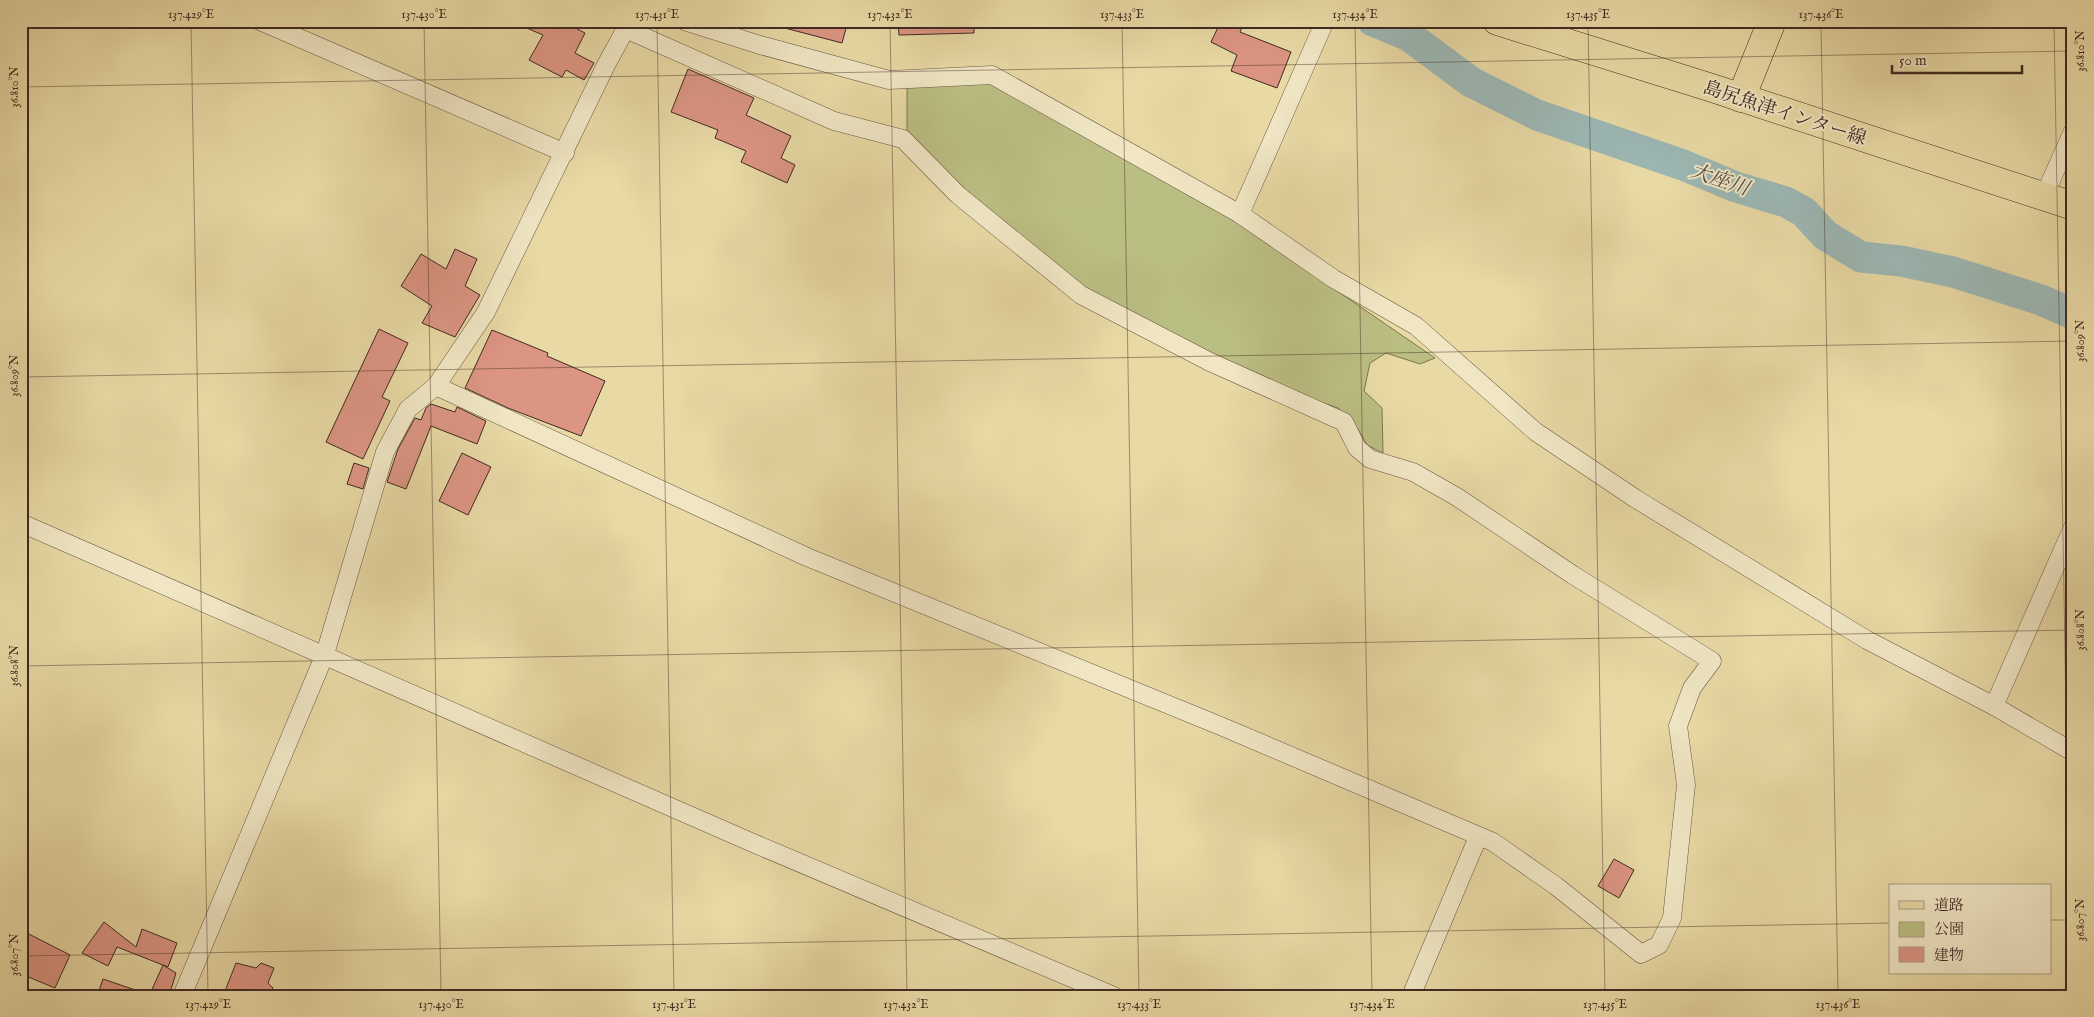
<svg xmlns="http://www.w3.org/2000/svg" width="2094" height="1017" viewBox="0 0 2094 1017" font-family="'IM FELL English','Noto Serif JP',serif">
<rect width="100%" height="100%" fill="#e8d9a5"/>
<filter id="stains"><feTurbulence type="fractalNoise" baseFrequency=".004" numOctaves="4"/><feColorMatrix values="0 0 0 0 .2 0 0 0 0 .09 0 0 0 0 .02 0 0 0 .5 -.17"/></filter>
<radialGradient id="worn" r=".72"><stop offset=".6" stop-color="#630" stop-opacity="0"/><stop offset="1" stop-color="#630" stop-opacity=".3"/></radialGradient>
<polygon fill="#bbbe83" stroke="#7e7452" points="993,82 1238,223 1435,358 1420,364 1386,353 1370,363 1364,391 1382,408 1383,453 1367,445 1358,429 1338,408 1288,391 1094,294 964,190 907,132 907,87"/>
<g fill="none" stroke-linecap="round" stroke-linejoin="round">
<polyline stroke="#9cb7b3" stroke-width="31" points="1373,21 1409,36 1471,82 1537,115 1683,165 1736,187 1786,202 1804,212 1825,235 1861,257 1901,261 1953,272 2041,300 2073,314"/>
</g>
<g fill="#dc9583" stroke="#402a22">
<polygon points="510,21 562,21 585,33 575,53 594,63 584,80 566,70 562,77 529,60 543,35"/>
<polygon points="778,21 848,21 842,43 777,26"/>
<polygon points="898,21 974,21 974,33 899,35"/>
<polygon points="1221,21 1245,21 1240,32 1291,52 1277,88 1231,71 1237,55 1211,42"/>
<polygon points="688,69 754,98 746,115 791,136 781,158 795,165 787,183 741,162 746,151 715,138 718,130 671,112"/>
<polygon points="455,249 477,259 465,286 480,295 455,337 422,323 432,306 401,286 421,254 446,269"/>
<polygon points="379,329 408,343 382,397 390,401 363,459 326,442"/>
<polygon points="492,330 548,353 547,356 605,381 581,436 508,408 465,388"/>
<polygon points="431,404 455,412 457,407 486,421 477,444 431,426 406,489 387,482 398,449 415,418 421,420 426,408"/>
<polygon points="462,453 491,467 468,515 439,501"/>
<polygon points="354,463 369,468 363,489 347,484"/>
<polygon points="1614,859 1634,870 1619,898 1598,886"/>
<polygon points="104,922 136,947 142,929 177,943 168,967 117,947 108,966 82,953"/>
<polygon points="21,930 70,955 55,988 21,974"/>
<polygon points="236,963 256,968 261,963 274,968 268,983 273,988 269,996 223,996"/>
<polygon points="163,965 176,973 169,996 149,996"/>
<polygon points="103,979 144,993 144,996 97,996"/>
</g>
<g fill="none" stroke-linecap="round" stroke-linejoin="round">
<g stroke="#6a5643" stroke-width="19">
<g id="street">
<polyline points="260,21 565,153"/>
<polyline points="684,21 760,45 889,80 992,75 1240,214 1325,21"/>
<polyline points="2044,196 2073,131"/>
<polyline points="1240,214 1334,279 1416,326 1536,432 1636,499 1867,640 1994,706 2073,527"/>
<polyline points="436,386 807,557 1223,727 1493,842 1556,886 1641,954 1659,945 1672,918 1686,785 1678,726 1692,688 1712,661 1573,575 1457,497 1413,472 1370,459 1357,448 1344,422 1210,362 1081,295 958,195 903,139 834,121 626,29"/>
<polyline points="21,523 753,843 1114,996"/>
<polyline points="1994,706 2073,752"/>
<polyline points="182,996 325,654 385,452 408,409 436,386 486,312 606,65 630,21"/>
<polyline points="1411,996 1478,837"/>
</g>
</g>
<g stroke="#402a22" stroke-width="29">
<g id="primary">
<polyline points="1497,21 1709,87 2073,206"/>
<polyline points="1741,98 1772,21"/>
</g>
</g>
<use href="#street" stroke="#f0e6c4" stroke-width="18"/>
<use href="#primary" stroke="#e8d9a5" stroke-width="28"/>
</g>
<path fill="none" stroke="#402a22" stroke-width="1" stroke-opacity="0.45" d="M191,21L208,996M424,21L441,996M657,21L674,996M890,21L907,996M1122,21L1139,996M1355,21L1372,996M1588,21L1605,996M1821,21L1838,996M2054,21L2071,996M21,87L2073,51M21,377L2073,341M21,666L2073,630M2050,920H2073M21,956L1890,923"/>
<g text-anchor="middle" stroke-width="4" stroke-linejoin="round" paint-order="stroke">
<g font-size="19" fill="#402a22" stroke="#f0e6c4">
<text transform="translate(1785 112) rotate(18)" y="7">島尻魚津インター線</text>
</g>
<g font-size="20" font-style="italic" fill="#574d46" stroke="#f0e6c4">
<text transform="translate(1720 179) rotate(19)" y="7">大座川</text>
</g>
</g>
<rect width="2094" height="1017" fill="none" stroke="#e8d9a5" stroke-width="55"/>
<rect x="1889" y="884" width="162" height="90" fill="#f0e6c4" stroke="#aa9b83"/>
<rect x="1899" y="901" width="25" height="8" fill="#e8d9a5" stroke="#aa9b83"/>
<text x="1934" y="910" font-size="15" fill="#402a22">道路</text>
<rect x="1899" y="922" width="25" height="15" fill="#bbbe83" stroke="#aa9b83"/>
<text x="1934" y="934" font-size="15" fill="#402a22">公園</text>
<rect x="1899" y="947" width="25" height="15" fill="#dc9583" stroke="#aa9b83"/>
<text x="1934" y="960" font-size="15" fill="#402a22">建物</text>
<path d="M1892 65v8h130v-8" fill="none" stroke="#402a22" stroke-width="2.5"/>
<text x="1899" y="65" font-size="15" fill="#402a22" stroke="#f0e6c4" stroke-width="4" paint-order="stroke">50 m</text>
<rect x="28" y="28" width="2038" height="962" fill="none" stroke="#402a22" stroke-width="2"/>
<g font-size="12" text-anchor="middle" fill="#402a22">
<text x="191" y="18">137.429°E</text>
<text x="424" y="18">137.430°E</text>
<text x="657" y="18">137.431°E</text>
<text x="890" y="18">137.432°E</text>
<text x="1122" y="18">137.433°E</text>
<text x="1355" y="18">137.434°E</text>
<text x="1588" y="18">137.435°E</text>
<text x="1821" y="18">137.436°E</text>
<text transform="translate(2080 51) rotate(-90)" y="4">36.810°N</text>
<text transform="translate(14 87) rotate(-90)" y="4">36.810°N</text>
<text transform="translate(2080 341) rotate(-90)" y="4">36.809°N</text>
<text transform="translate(14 376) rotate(-90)" y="4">36.809°N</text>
<text transform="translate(2080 630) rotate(-90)" y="4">36.808°N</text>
<text transform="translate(14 666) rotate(-90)" y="4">36.808°N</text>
<text transform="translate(2080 920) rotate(-90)" y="4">36.807°N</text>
<text transform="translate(14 955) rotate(-90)" y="4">36.807°N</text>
<text x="208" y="1008">137.429°E</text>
<text x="441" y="1008">137.430°E</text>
<text x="674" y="1008">137.431°E</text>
<text x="906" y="1008">137.432°E</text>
<text x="1139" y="1008">137.433°E</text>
<text x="1372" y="1008">137.434°E</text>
<text x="1605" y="1008">137.435°E</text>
<text x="1838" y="1008">137.436°E</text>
</g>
<rect width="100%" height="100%" filter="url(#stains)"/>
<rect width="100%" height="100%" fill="url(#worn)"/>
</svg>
